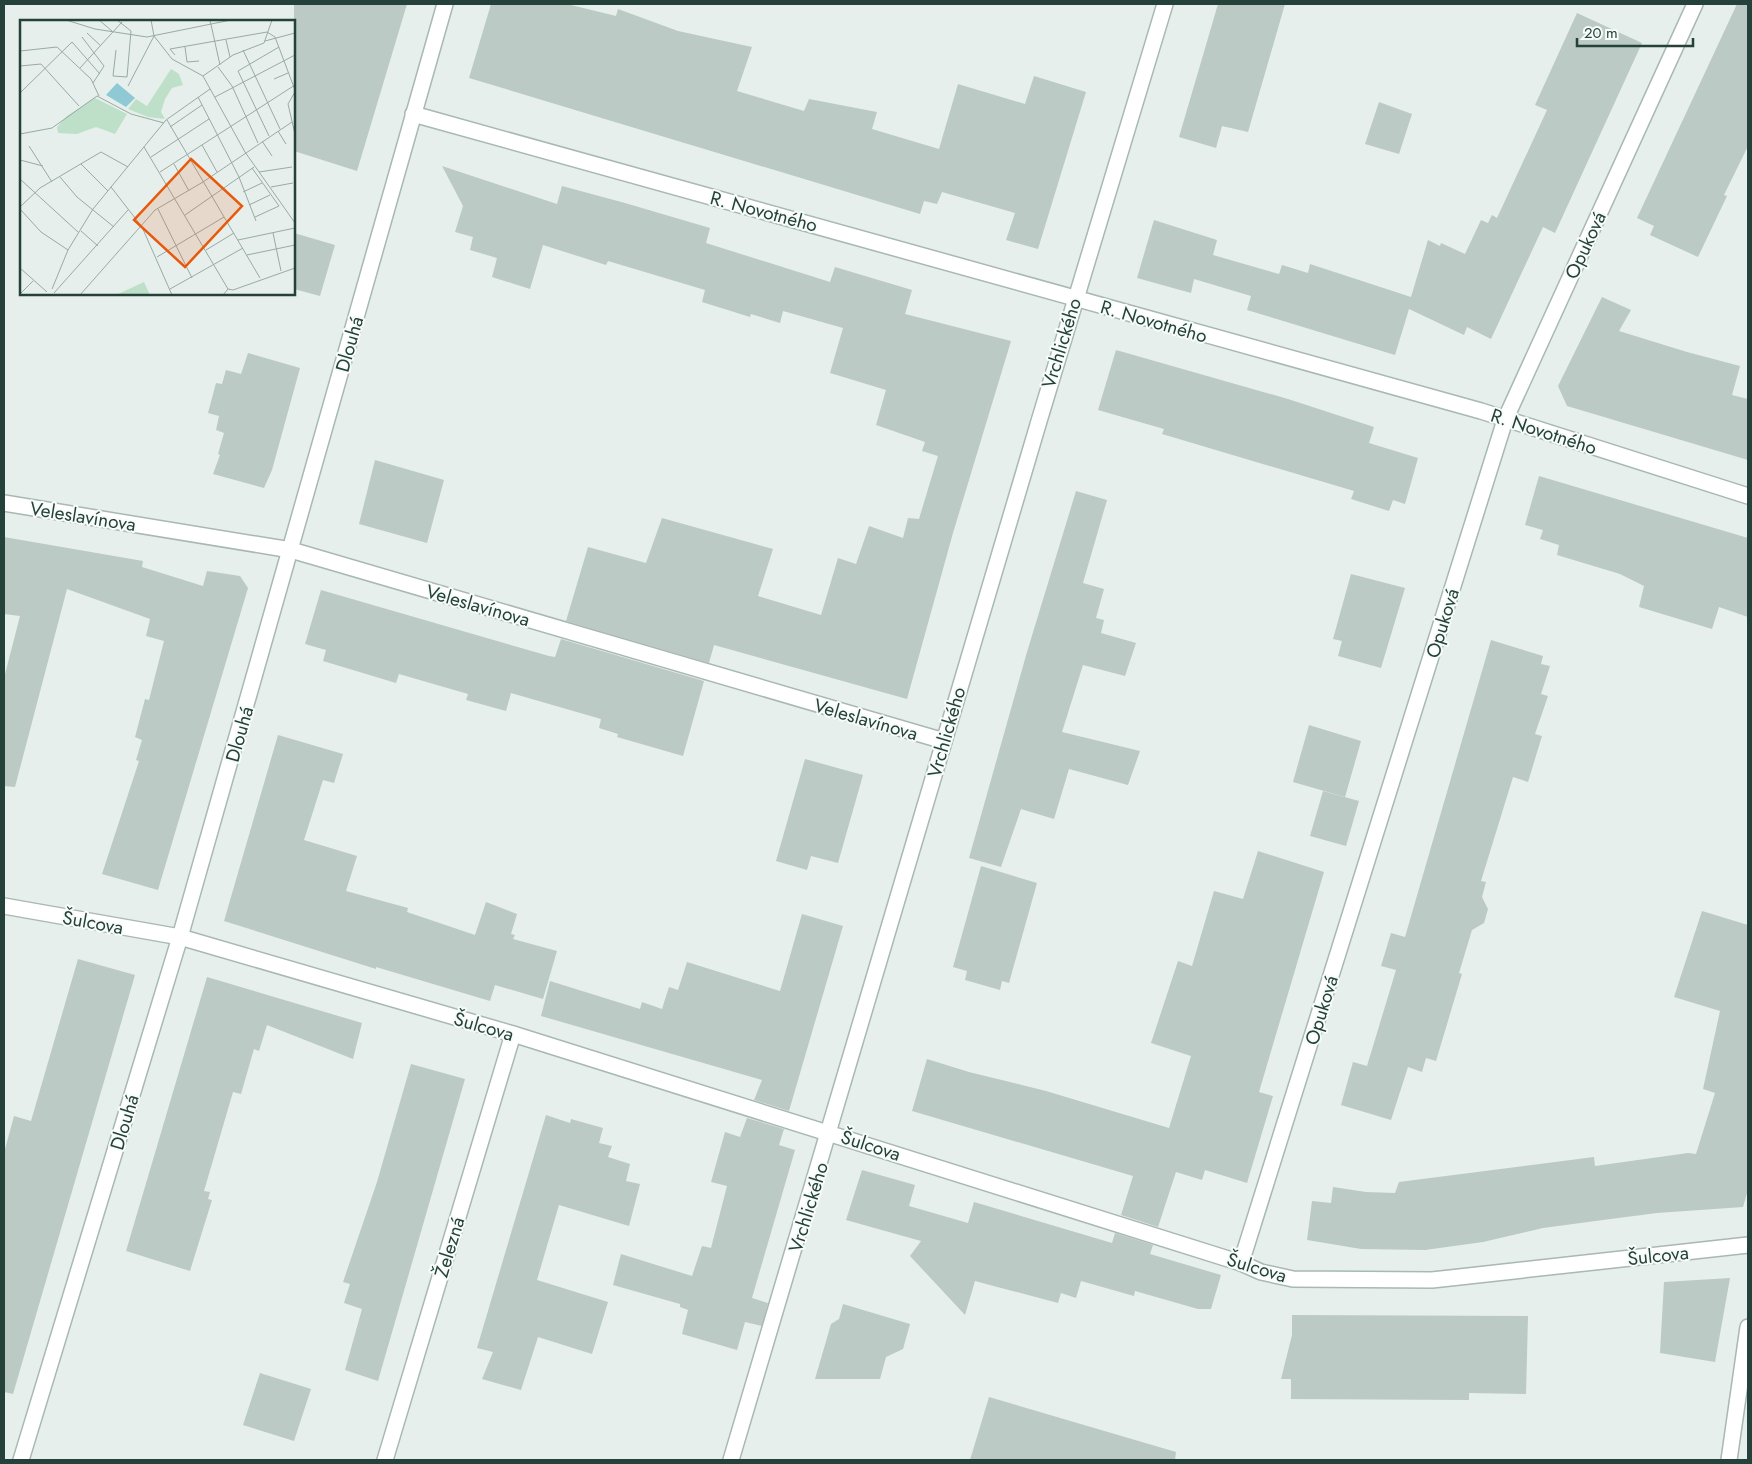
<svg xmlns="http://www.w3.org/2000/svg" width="1752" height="1464" viewBox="0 0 1752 1464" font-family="Jost,sans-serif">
<rect width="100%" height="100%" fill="#e6efeb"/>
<g fill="#bbcac4">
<polygon points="294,4 407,4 357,171 294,151"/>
<polygon points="491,4 567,4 616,16 618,9 678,31 752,47 737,91 804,111 809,99 877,112 872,129 939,149 958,84 1025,104 1034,76 1086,92 1038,249 1006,240 1015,213 942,192 937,204 924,201 920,214 469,78"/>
<polygon points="1218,4 1285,4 1248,132 1222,126 1216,148 1179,137"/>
<polygon points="1737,4 1748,4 1748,146 1724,195 1727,196 1698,257 1650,235 1654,226 1637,218"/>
<polygon points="1577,13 1642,43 1555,233 1543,227 1491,339 1467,327 1464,335 1409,309 1395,355 1247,310 1251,296 1194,279 1191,293 1137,278 1154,220 1217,240 1213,255 1279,274 1282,265 1308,273 1310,264 1411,297 1428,240 1440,246 1441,243 1465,254 1481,220 1488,223 1492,215 1497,218 1547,110 1535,105"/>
<polygon points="1379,102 1412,114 1399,154 1365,144"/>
<polygon points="442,166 557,204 562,186 625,203 710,228 706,243 830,282 835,267 912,290 905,314 1011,341 953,533 907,699 714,645 709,663 566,621 588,547 646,563 662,518 773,549 758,596 821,615 838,558 856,564 869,526 903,538 908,518 919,519 938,456 922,451 925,442 876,425 886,390 830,373 843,328 783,311 780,323 751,314 750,317 702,302 705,290 608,261 606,265 543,245 530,289 492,277 497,258 470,250 473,237 455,232 463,206"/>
<polygon points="294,233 335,245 320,296 294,289"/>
<polygon points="1602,297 1631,310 1619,331 1687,352 1740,366 1732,395 1748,399 1748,460 1567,406 1558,386"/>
<polygon points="1116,350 1288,399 1374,427 1369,443 1418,458 1405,504 1393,500 1389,511 1351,499 1354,491 1162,434 1164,429 1098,410"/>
<polygon points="248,353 300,368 272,470 264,488 213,474 220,455 218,454 224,433 216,430 219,416 208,413 216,383 222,384 226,370 241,374"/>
<polygon points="375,460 444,480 427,543 359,524"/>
<polygon points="1539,476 1748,538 1748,617 1719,607 1712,629 1639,607 1644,586 1620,574 1557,555 1559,545 1540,539 1543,530 1525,525"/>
<polygon points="1076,491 1107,500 1083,583 1104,589 1096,618 1104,620 1101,633 1136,643 1125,676 1083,665 1062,732 1140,751 1128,785 1069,769 1054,819 1021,809 1001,867 969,858 1027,652"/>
<polygon points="4,537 143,561 142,567 203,586 207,571 240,576 248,588 158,890 102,874 139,761 136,760 142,740 135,737 145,699 149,700 164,641 146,636 150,619 67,589 15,787 4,786 4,678 20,616 4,614"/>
<polygon points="1351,574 1405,588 1381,668 1338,656 1342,641 1333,639"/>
<polygon points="321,590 549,656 555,657 561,639 704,681 683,756 617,737 618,734 599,728 601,719 511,693 506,711 466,700 468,694 399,674 396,683 323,661 326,650 305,644"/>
<polygon points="1491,640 1543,656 1541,664 1550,666 1541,694 1548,696 1535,734 1542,736 1528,782 1513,777 1481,881 1486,882 1482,897 1488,909 1484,923 1472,930 1459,973 1462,974 1436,1061 1426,1058 1422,1072 1408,1067 1391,1120 1341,1105 1353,1062 1367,1066 1396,970 1381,966 1391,933 1405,937"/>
<polygon points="1309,725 1361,741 1345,797 1293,782"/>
<polygon points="278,735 343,754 334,783 323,780 304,840 357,856 346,891 408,908 407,912 475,935 486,902 517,914 511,934 515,935 513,939 557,951 543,999 495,985 490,1001 376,967 376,969 224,921"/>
<polygon points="805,759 863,775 838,863 811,856 807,870 776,861"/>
<polygon points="1323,791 1359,801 1346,846 1310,836"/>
<polygon points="1258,851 1324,872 1259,1092 1273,1096 1247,1183 1205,1170 1202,1180 1176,1172 1158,1227 1121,1215 1133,1176 912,1111 927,1059 969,1072 1046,1091 1169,1128 1191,1056 1151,1043 1178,961 1192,966 1214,891 1243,899"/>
<polygon points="981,866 1037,883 1009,983 1002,981 1000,990 965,980 967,971 953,967"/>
<polygon points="1702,911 1748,925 1748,1190 1743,1207 1657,1213 1603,1220 1543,1228 1483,1242 1425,1250 1361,1249 1307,1240 1312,1201 1331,1203 1333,1187 1366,1192 1395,1193 1399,1182 1594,1157 1595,1166 1688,1153 1696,1154 1715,1093 1703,1089 1720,1011 1674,997"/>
<polygon points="802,914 843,926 789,1111 754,1100 762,1080 541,1016 550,981 640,1009 642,1002 662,1009 669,987 678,990 687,962 780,991"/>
<polygon points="78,959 135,975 13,1394 4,1392 4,1153 14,1116 31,1121"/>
<polygon points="207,977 362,1023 353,1059 267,1025 259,1051 254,1049 241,1094 233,1092 204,1191 210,1192 208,1199 212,1200 190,1271 126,1251"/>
<polygon points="411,1064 465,1079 378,1381 345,1370 362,1309 344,1303 350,1284 343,1282 377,1182"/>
<polygon points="546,1115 570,1123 571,1119 603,1128 599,1143 612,1146 608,1157 630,1164 626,1181 640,1184 629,1226 559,1205 537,1280 608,1302 592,1354 538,1337 521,1390 482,1379 493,1352 477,1348"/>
<polygon points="747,1118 784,1129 779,1145 795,1150 752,1298 768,1303 762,1326 745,1322 737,1350 682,1334 688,1310 680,1307 680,1304 613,1285 621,1254 692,1276 702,1246 711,1248 727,1186 711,1182 725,1132 740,1137"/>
<polygon points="862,1170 915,1185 909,1206 968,1223 974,1202 1112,1243 1115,1233 1153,1245 1150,1254 1221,1275 1211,1309 1198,1309 1135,1291 1134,1296 1081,1281 1076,1298 1061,1293 1058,1303 975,1281 965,1315 910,1256 921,1241 846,1220"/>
<polygon points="1730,1278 1715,1362 1660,1353 1664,1282"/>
<polygon points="843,1304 910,1324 903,1349 886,1357 880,1379 815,1379 831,1324 839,1319"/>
<polygon points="1292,1315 1528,1316 1526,1394 1469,1393 1469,1400 1291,1399 1291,1379 1281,1379 1292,1335"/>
<polygon points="260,1373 311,1389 294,1441 243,1425"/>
<polygon points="989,1397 1176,1452 1175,1460 970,1460"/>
</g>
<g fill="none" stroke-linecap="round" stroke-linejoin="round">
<g stroke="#a8b8b2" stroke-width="18">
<g id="minor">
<polyline points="413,114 1481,411 1748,496"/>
<polyline points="4,503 291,550 944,741"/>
<polyline points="4,906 180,937 513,1034 1241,1263 1261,1272 1293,1279 1432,1280 1748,1245"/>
<polyline points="1241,1263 1505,420 1695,4"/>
<polyline points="21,1460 180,937 445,4"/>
<polyline points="385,1460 513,1034"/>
<path d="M731,1460C878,975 1016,488 1165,4"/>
<polyline points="1729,1460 1748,1327"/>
</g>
</g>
<use href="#minor" stroke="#fff" stroke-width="15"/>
</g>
<g text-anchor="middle" stroke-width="4" stroke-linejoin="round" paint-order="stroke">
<g font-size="19" fill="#24423a" stroke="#f7fbf9">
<text transform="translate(764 211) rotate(15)" y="7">R. Novotného</text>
<text transform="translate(1585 245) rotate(-65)" y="7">Opuková</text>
<text transform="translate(1154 321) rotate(16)" y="7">R. Novotného</text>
<text transform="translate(1061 343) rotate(-73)" y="7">Vrchlického</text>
<text transform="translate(349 344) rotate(-74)" y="7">Dlouhá</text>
<text transform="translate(1544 431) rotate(18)" y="7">R. Novotného</text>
<text transform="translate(83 516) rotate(9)" y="7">Veleslavínova</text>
<text transform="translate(478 605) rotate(16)" y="7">Veleslavínova</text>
<text transform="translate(1442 623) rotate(-73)" y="7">Opuková</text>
<text transform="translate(866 719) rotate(16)" y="7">Veleslavínova</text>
<text transform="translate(946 732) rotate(-74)" y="7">Vrchlického</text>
<text transform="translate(239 734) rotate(-74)" y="7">Dlouhá</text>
<text transform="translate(93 922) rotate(10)" y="7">Šulcova</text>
<text transform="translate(1321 1010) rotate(-73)" y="7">Opuková</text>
<text transform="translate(484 1026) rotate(16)" y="7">Šulcova</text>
<text transform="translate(124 1122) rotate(-73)" y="7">Dlouhá</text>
<text transform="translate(871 1145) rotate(18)" y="7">Šulcova</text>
<text transform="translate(808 1207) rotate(-73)" y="7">Vrchlického</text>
<text transform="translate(449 1247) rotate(-73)" y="7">Železná</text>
<text transform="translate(1658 1255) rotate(-6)" y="7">Šulcova</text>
<text transform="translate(1257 1267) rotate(17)" y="7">Šulcova</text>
</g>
</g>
<g transform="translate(20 20)">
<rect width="275" height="275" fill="#e6efeb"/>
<path d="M151,49L159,54L163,65L152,68L145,79L141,92L145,99L128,97L108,89L116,79L127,86ZM75,78L107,94L95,114L76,107L57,114L38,113L37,107L47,96ZM124,262L130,275H99L98,274Z" fill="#bfe0c8"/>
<path d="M97,63L115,78L106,87L86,75Z" fill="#8ec9d4"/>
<path fill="none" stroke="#98aaa4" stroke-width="1" d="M46,0L75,9L127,17L211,0M79,0L92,11M190,0L200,45M67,13L81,26M134,16L152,39L183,56L225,132L275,203M62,17L84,46L73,63M255,17L275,70M206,20L210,37M245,21L275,13M165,27L167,42L179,41M96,30L93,56L107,57L111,11L97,0M223,30L260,109M0,31L37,27L71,59L79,76M155,35L150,29L247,12L255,17M0,46L21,44L59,86M198,47L212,66L238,123M60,48L102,2M183,56L213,35L244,23L252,0M254,59L268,53M108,66L134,16L131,0M275,72L268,84L275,114M0,73L52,22L80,54M178,77L219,157L236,201M195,77L275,35M147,100L240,258M150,107L182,85M258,111L266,124M0,114L32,108L77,76L111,94L144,103M249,116L218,51L259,27M242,121L252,136M182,125L197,152M9,126L32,162M124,127L208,269M131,137L189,99M0,140L23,146M61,144L88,171M154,144L169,171M232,148L259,186L235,197M140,152L275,65M239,152L272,147M40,157L57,177L94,207M0,159L58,212M91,167L122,207L152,275M251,167L273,163M223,172L242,163M229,185L250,175M0,187L20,168L81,132L108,147M0,189L21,212L48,230M138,189L172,258M165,195L234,147M61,211L78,226M253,213L261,251M218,220L275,208M186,230L214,213M227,235L275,225M137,237L204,197M0,248L27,272M32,269L48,230L73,189L146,100L190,69M150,269L223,228M34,273L108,190M0,274L13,261M60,275L135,190L183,162L272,102M203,275L208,269L213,270L275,248"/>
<path fill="#e8590c" fill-opacity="0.15" stroke="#e8590c" stroke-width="2.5" d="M171,139L222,186L165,247L114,200Z"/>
<rect width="275" height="275" fill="none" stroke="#24423a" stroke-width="2.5"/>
</g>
<rect width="1752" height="1464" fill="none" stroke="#24423a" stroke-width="10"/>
<path d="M1577 38v8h116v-8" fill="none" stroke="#24423a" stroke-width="2.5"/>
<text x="1584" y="38" font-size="15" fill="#24423a" stroke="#f7fbf9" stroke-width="4" paint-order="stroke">20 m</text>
</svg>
